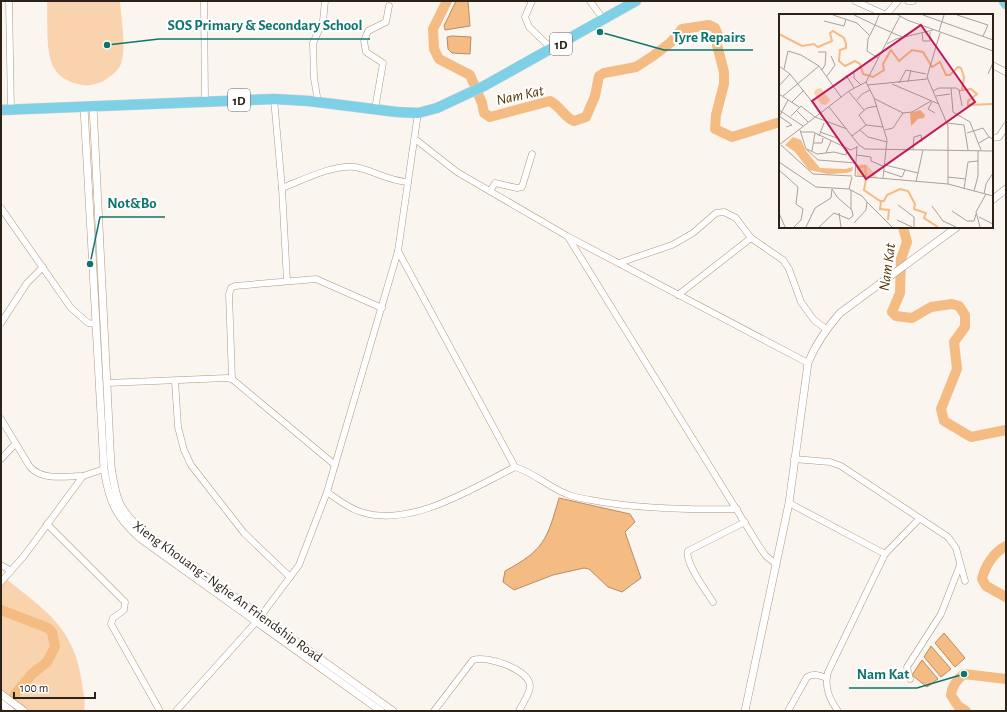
<svg xmlns="http://www.w3.org/2000/svg" width="1007" height="712" viewBox="0 0 1007 712" font-family="'Alegreya Sans',sans-serif">
<rect width="100%" height="100%" fill="#fbf5f0"/>
<g fill="#f9d3ae">
<path d="M47,1H120C121,18 128,54 119,68C115,73 110,77 105,80C99,84 89,86 82,85C71,83 59,78 54,68C45,53 48,19 47,1Z"/>
<path d="M5,578C46,611 74,627 82,683C83,692 86,702 84,711H24L1,694V582Z"/>
</g>
<g fill="#f4bb82" stroke="#b88d62">
<polygon points="456,1 468,1 470,26 445,30 444,26"/>
<polygon points="452,36 471,37 470,54 452,53 448,49 447,37"/>
<path d="M559,498L630,514L635,522L625,532L641,578L622,592L608,587L589,569L584,568L553,575L514,590L503,582L505,571C544,550 547,540 559,498Z"/>
<polygon points="944,633 965,658 955,667 935,643"/>
<polygon points="931,646 951,669 941,677 924,657"/>
<polygon points="922,660 938,679 927,687 912,675"/>
</g>
<g fill="none" stroke-linecap="round" stroke-linejoin="round">
<g stroke="#f4bb82" stroke-width="10">
<path d="M447,1L433,29L434,49L439,59L470,75L482,103L484,113L490,117L550,101C561,107 564,117 574,121L586,117L595,96L599,76L604,73L636,67L653,56L670,43L682,29L709,25L715,28L718,35L717,45L724,72V84L716,115L715,129L732,137L780,122"/>
<polyline points="903,227 907,242 901,259 900,293 892,312 896,316 912,318 931,307 952,304 959,306 965,315 965,327 954,342 957,369 941,409 944,421 971,437 1006,430"/>
<path d="M1006,546C994,552 985,566 982,579L986,586L1006,597"/>
<polyline points="1,610 48,628 52,632 55,647 47,662 32,674 15,694"/>
<path d="M966,711L958,706L951,695C952,686 956,680 964,674L1006,679"/>
</g>
<g stroke="#b1977d" stroke-width="7">
<g id="minor">
<polyline points="9,1 11,110"/>
<polyline points="204,1 205,102"/>
<polyline points="532,1 525,17 529,27 552,49"/>
<polyline points="590,1 604,20"/>
<polyline points="855,1 886,15"/>
<polyline points="908,1 913,1"/>
<polyline points="886,15 898,1"/>
<polyline points="992,65 1006,72"/>
<polyline points="274,99 282,188 287,281"/>
<polyline points="318,102 314,78 313,43 323,21 325,1"/>
<polyline points="375,109 383,63 366,52 364,41 368,31 386,22 389,6"/>
<polyline points="992,138 999,137 1006,126"/>
<polyline points="415,139 457,172 567,236 808,363"/>
<path d="M282,188C303,180 334,164 355,167C373,170 388,181 408,182"/>
<polyline points="490,191 495,183 517,188 522,187 532,154"/>
<polyline points="1,208 71,308 88,323 96,324"/>
<polyline points="568,237 759,546 766,556 776,564"/>
<polyline points="398,251 515,467"/>
<polyline points="619,263 672,245 693,233 716,213 724,212 736,218 751,238 783,260 789,269 801,302 814,320 826,329"/>
<polyline points="678,295 751,238"/>
<polyline points="1,323 27,283 43,267"/>
<polyline points="232,379 229,294 231,288 235,286 316,279 382,308"/>
<polyline points="175,381 178,427 184,450 191,465 244,533 290,577"/>
<polyline points="107,383 227,378 232,379 335,465"/>
<path d="M1,419L30,467C43,481 65,476 83,476"/>
<polyline points="1,459 15,444"/>
<polyline points="794,459 830,462 841,466 948,537 956,548 965,581"/>
<path d="M327,492C337,499 348,508 361,512C411,528 471,489 515,467C536,473 551,490 572,496C582,499 592,500 602,502C647,509 691,510 737,509"/>
<polyline points="789,503 885,554"/>
<polyline points="47,524 125,602 124,610 113,618 111,624 160,711"/>
<polyline points="1,565 11,571"/>
<polyline points="1,582 24,556 83,476 104,469"/>
<path d="M713,602C707,592 684,562 688,551L745,522"/>
<polyline points="260,617 299,565 327,492 398,251 418,113"/>
<polyline points="910,679 907,667 941,614 960,565"/>
<polyline points="176,711 256,622"/>
<path d="M434,711L473,660C486,655 529,669 530,686C530,694 522,704 519,711"/>
<path d="M788,711L807,677C814,673 819,675 826,678"/>
<path d="M838,711C829,699 824,687 828,672L885,554L919,519"/>
</g>
</g>
<g stroke="#b1977d" stroke-width="8">
<g id="tertiary">
<path d="M93,106L111,466C116,500 118,509 144,532L393,711"/>
<path d="M84,107L104,469C109,502 116,517 141,539L381,711"/>
<polyline points="992,200 1006,189"/>
<polyline points="1,694 24,711"/>
<polyline points="1,703 11,711"/>
<path d="M745,711L789,503L808,363C816,343 826,329 840,313L957,227"/>
</g>
</g>
<g stroke="#d5d3d1" stroke-width="11">
<g id="trunk">
<polyline points="1004,1 1006,4"/>
<polyline points="1,110 274,99 309,101 397,112 418,113 437,108 484,86 636,1"/>
</g>
</g>
<use href="#minor" stroke="#fff" stroke-width="6"/>
<use href="#tertiary" stroke="#fff" stroke-width="7"/>
<use href="#trunk" stroke="#7ed0e6" stroke-width="10"/>
</g>
<g text-anchor="middle" stroke-width="4" stroke-linejoin="round" paint-order="stroke">
<g fill="#fff" stroke="#6c645d" stroke-width="1">
<rect x="550" y="33" width="22" height="22" rx="3"/>
<rect x="228" y="89" width="22" height="22" rx="3"/>
</g>
<g font-size="13" font-weight="bold" fill="#2d2218">
<text x="561" y="49">1D</text>
<text x="239" y="105">1D</text>
</g>
<g font-size="14" fill="#2d2218" stroke="#fff">
<text transform="translate(228 591) rotate(36)" y="5">Xieng Khouang - Nghe An Friendship Road</text>
</g>
<g font-size="15" font-style="italic" fill="#553101" stroke="#fff">
<text transform="translate(520 95) rotate(-12)" y="5">Nam Kat</text>
<text transform="translate(887 267) rotate(-82)" y="5">Nam Kat</text>
</g>
</g>
<g transform="translate(779 14)">
<rect width="214" height="214" fill="#fbf5f0"/>
<path d="M42,74L51,86L47,91L42,90L35,79L37,75ZM77,150L88,151L98,163L78,162Z" fill="#f9d3ae"/>
<path d="M141,96L146,101L145,104L139,105L132,112L131,99ZM14,123L22,126L27,137L41,154L66,155L74,153L73,157L68,159L49,160L30,156L16,138L6,131Z" fill="#f4bb82"/>
<path fill="none" stroke="#f4bb82" stroke-width="2" d="M0,20L23,32L35,30L39,33L53,27L51,19L54,17L65,24L67,30V34L61,36L60,47L66,52L76,47L81,50L84,60L94,63L105,56L104,50L112,36L120,47L133,36L144,38L153,53L161,48L167,61H171L179,53L182,54L185,63L183,76L192,75L198,80L189,87V91L214,90M78,154L86,152L87,162M87,165L85,176L101,187H105L108,181L121,175L129,177L136,190L135,195L147,199L145,204L159,213M102,188L101,195L110,196L109,206"/>
<path fill="none" stroke="#a9a19a" stroke-width="1" d="M54,1L78,9L90,21M75,1L96,11L100,1M119,1L128,6L214,37M144,1L214,26M178,1L209,11L204,22M45,7L65,12L67,5M160,17L165,1M143,19L144,27H151V18M161,19L148,63L169,112V170M108,30L117,25L154,16M39,38H47L46,51L43,56M99,44L88,37L89,25L96,11L123,23M0,52L11,60L42,99M5,55L9,37L22,41L40,52L62,83M75,59V64L82,71M209,60L214,49M67,61L75,74M48,62L56,51L52,42M87,68L95,84L108,126L104,164M129,68L132,56M120,69L127,56L147,60M113,70L160,90M89,71L148,65M0,72L11,60M172,74L174,98L191,108L202,136M180,76L183,92M154,77L160,74H177L182,77M70,78L85,96M0,80L20,93M4,82L40,52M157,82L171,80M96,85L124,99L133,98L152,87M78,86L83,80L91,76M13,88L25,76M153,88L149,95L156,99M50,93L80,131L86,135L214,137M0,96L24,112M17,96L29,108M0,102L13,111L7,113M12,102L22,92L36,103M0,103L9,86M36,103L68,115M168,109L185,111L189,136M87,111L80,101L88,94L98,92M21,116L27,135L39,146L77,149M81,116L89,123L108,128M106,116L114,114L124,99M22,118H34L72,136L78,133M41,118L58,124M188,119L204,114L210,123M40,122L45,109M73,122L87,111L104,113M35,129H43L44,124M200,129L210,123L214,125M0,131L70,77L87,68L121,2M2,131L34,160L73,162M28,135L38,140L55,138L67,141L68,135M134,135L135,123L142,121L143,128M33,137L36,119M47,139L52,127M78,141L92,143V147L106,153M0,148L37,173L70,175L83,182L88,188L87,196L75,209M106,151L139,159M0,156L19,173L17,190L24,195L22,206L15,213M105,157L123,163L126,156M76,162L169,170L214,182M76,162L78,132M169,163L187,165M137,168L144,136M70,175L73,163M185,175L189,148L199,147M195,177L199,162V137M205,180L207,170L214,159M88,188L113,213M119,191L135,203V213M153,192L164,207L177,213M72,195V176M173,197L188,207H195L197,200M0,199L6,213M60,199L62,213M200,203L214,210M118,206L133,213M27,213L36,194L52,184L53,175M40,213L55,199L70,205L74,202L73,196L58,183L53,175M201,213L197,198L207,180"/>
<path fill="#c2185b" fill-opacity="0.15" stroke="#c2185b" stroke-width="2" d="M142,11L196,88L87,165L33,87Z"/>
<rect width="214" height="214" fill="none" stroke="#2d2218" stroke-width="2"/>
</g>
<path fill="none" stroke="#0f766e" stroke-width="1.5" d="M107 45L159 39H370M600 32L664 50H753M90 264L100 217H165M964 674L917 688H849"/>
<g fill="#0f766e" stroke="#fff" stroke-width="1.5">
<circle cx="107" cy="45" r="4"/>
<circle cx="600" cy="32" r="4"/>
<circle cx="90" cy="264" r="4"/>
<circle cx="964" cy="674" r="4"/>
</g>
<g font-size="15" text-anchor="middle" font-weight="bold" fill="#0f766e" stroke="#fff" stroke-width="4" stroke-linejoin="round" paint-order="stroke">
<text x="265" y="30">SOS Primary &amp; Secondary School</text>
<text x="709" y="42">Tyre Repairs</text>
<text x="132" y="208">Not&amp;Bo</text>
<text x="883" y="679">Nam Kat</text>
</g>
<rect width="1007" height="712" fill="none" stroke="#2d2218" stroke-width="4"/>
<path d="M14 692v6h81v-6" fill="none" stroke="#2d2218" stroke-width="2"/>
<text x="20" y="692" font-size="12" fill="#2d2218" stroke="#ffffff" stroke-width="3" paint-order="stroke">100 m</text>
</svg>
